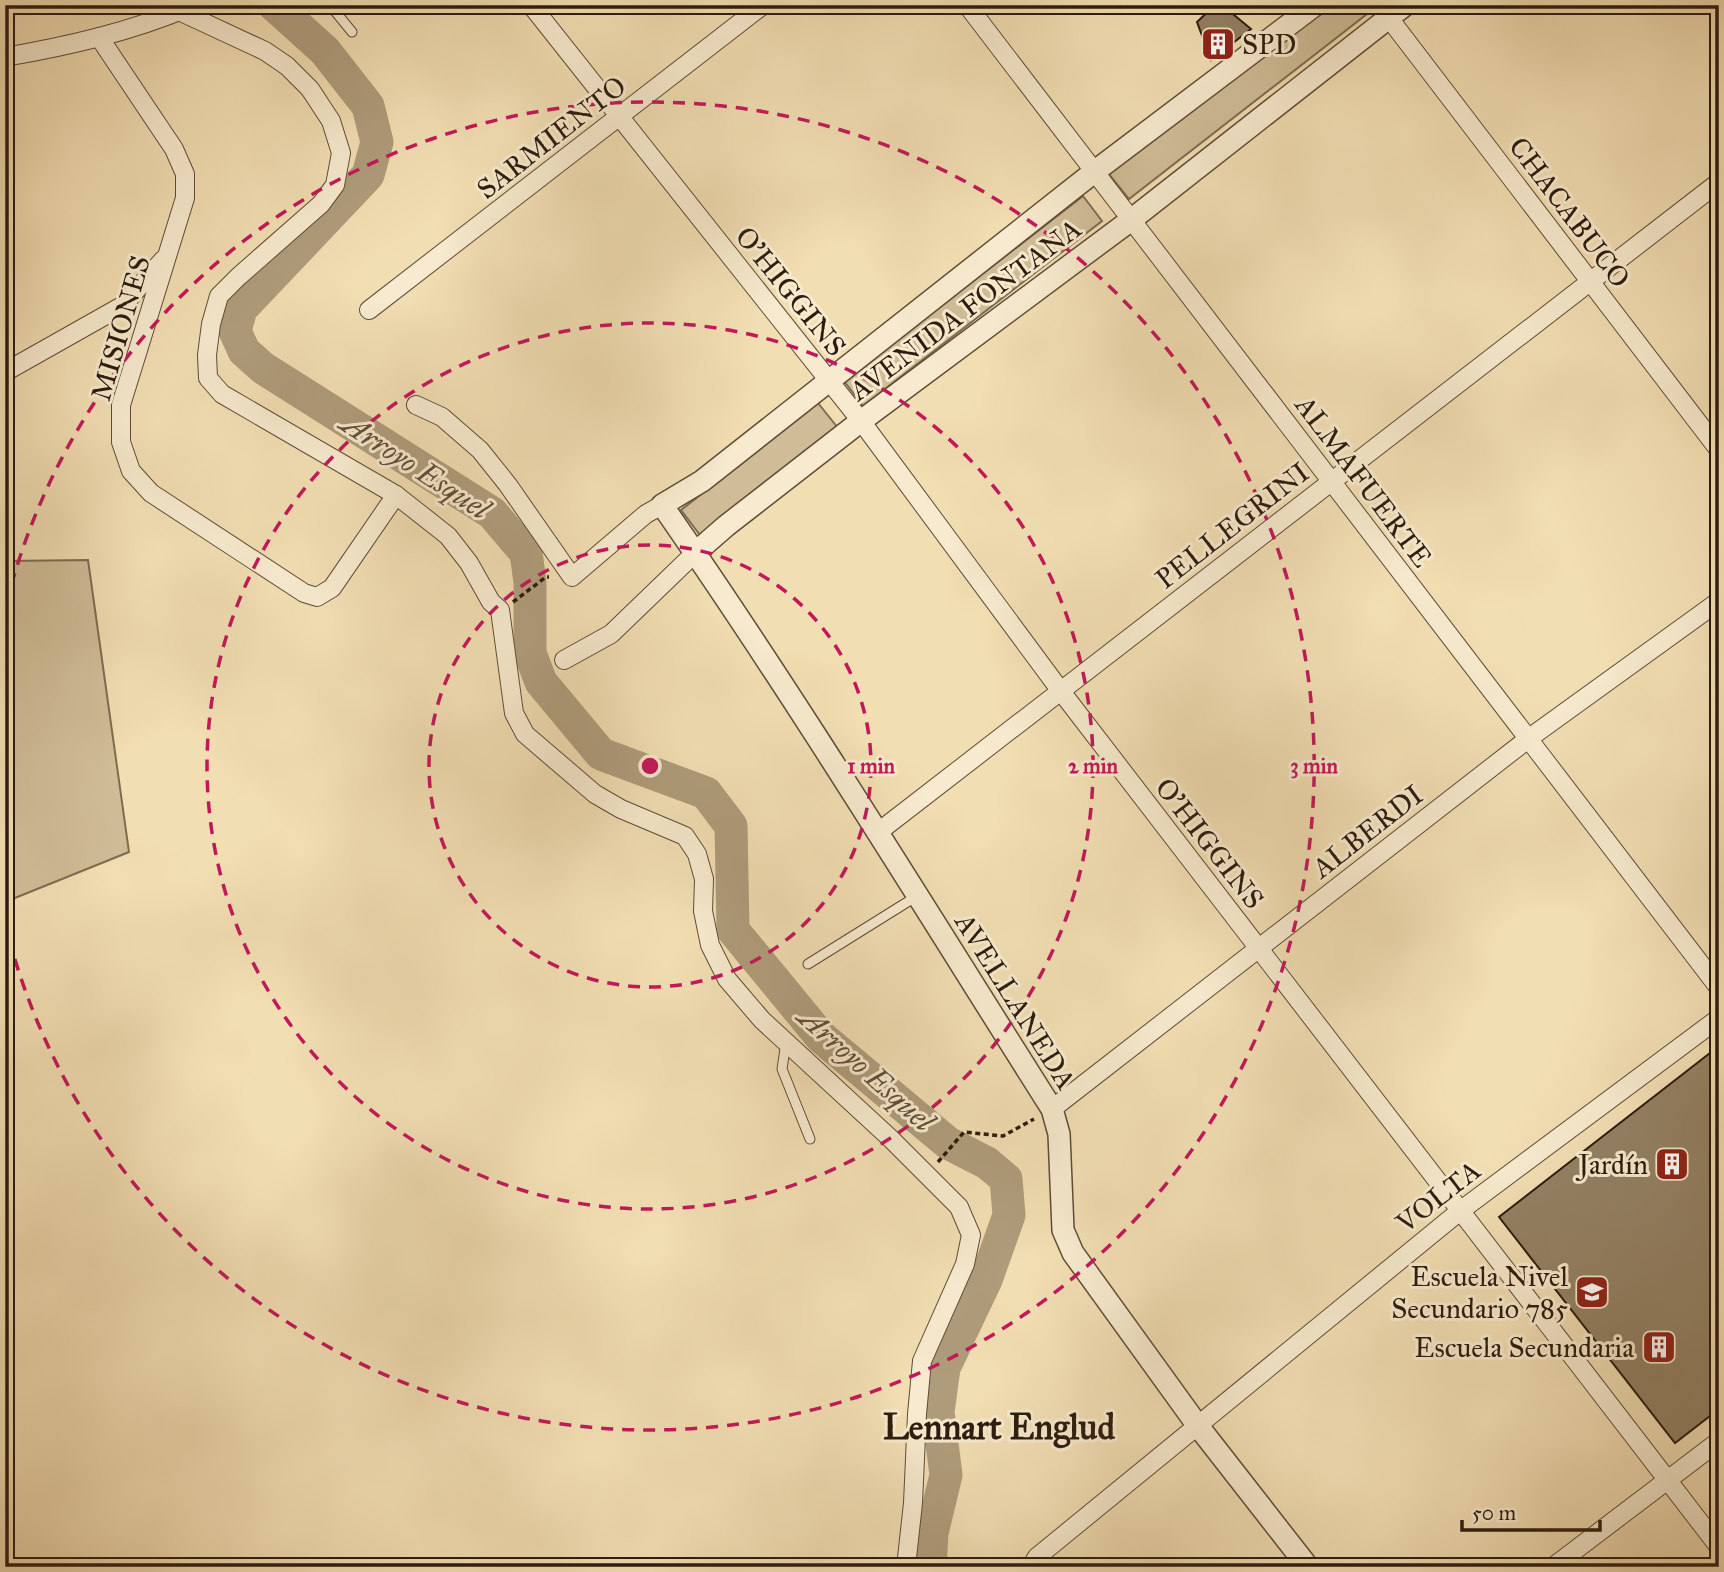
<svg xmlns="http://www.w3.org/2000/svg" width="1724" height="1572" viewBox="0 0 1724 1572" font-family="'IM FELL Great Primer',serif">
<rect width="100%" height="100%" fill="#f2deb3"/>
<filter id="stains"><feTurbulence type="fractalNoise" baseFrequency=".00286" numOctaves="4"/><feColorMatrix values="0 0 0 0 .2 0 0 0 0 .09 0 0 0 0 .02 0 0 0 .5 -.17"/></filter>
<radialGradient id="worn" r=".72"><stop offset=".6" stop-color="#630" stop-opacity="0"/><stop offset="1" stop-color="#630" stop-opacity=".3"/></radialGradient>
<g fill="#d0bd97" stroke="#7e6c52" stroke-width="2">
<polygon points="1327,5 1361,5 1367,14 1129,199 1109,174"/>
<polygon points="1083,196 1102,221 863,406 844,381"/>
<polygon points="818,403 838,428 700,535 681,510"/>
<polygon points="88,560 129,852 5,902 5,561"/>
</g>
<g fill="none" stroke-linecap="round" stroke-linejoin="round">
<polyline stroke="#af9c7b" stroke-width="33" points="274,5 325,51 368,106 377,142 368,175 241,309 235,331 244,351 263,368 492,513 526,553 530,582 530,653 541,682 601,754 706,793 731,826 733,930 821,1037 948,1143 987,1163 1006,1179 1009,1215 986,1280 944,1368 938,1412 946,1475 932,1533 930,1567"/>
</g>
<g fill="#938164" stroke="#2c1c0e" stroke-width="2">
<polygon points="1215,5 1222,5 1251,29 1211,60 1197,22"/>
<polygon points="1719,1046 1719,1409 1675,1443 1499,1217"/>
</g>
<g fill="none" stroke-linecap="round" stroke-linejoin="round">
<g stroke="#5e4c37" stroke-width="11">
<g id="service">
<polyline points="330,5 352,32"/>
<polyline points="808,964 917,896"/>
<polyline points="786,1042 782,1069 810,1139"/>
</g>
</g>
<g stroke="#5e4c37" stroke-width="20">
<g id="minor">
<polyline points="175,5 179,11 265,51 287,66 310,89 331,121 341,153 335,185 321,204 238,277 219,296 211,324 207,355 208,378 222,394 396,495 448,536 469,563 491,602 500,610 514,713 525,734 595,794 621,809 685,836 697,854 704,879 703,911 710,945 727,979 762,1020 890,1138 959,1207 971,1235 965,1264 922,1361 917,1414 913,1503 906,1567"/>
<polyline points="531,5 861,421 1060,690 1719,1547"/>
<polyline points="967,5 1719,988"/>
<polyline points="1379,5 1719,450"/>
<polyline points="99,37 174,149 185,174 185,198 121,405 121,442 131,471 151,493 304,593 317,597 332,588 396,495"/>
<path d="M5,57C68,46 130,32 189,7"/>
<polyline points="369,310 763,5"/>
<polyline points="5,372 122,306 163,260"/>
<polyline points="416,405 442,417 480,450 508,485 572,577 646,514 662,505"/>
<polyline points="564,660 611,634 695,553"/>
<polyline points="877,833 1719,182"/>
<polyline points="1052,1109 1528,739 1719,601"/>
<polyline points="1031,1567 1037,1557 1460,1211 1719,1018"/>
<polyline points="1553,1567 1719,1441"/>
</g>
</g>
<g stroke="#5e4c37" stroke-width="24">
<g id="tertiary">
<polyline points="695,553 726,526 861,421 1131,220 1405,5"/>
<path d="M1308,1567L1198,1426L1073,1253L1063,1230L1059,1134L1052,1109C924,907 799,702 662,505L702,481L1094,172L1315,5"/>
</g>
</g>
<g stroke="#2c1c0e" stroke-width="3.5" stroke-dasharray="5 3.5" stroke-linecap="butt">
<polyline points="513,602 546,577 549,577"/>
<polyline points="938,1162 964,1132 1003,1136 1034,1119"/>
</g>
<use href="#service" stroke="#f7eace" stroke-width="9"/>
<use href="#minor" stroke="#f7eace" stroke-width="18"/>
<use href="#tertiary" stroke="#f7eace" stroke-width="21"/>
</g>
<g fill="none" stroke="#c2185b" stroke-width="3.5" stroke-dasharray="12 9">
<circle cx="650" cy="766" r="221"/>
<circle cx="650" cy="766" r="443"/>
<path d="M6 605A664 664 0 1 1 6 927"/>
</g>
<defs>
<g id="building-square" transform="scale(1.75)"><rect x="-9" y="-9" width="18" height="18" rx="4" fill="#8f2418" stroke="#f7eace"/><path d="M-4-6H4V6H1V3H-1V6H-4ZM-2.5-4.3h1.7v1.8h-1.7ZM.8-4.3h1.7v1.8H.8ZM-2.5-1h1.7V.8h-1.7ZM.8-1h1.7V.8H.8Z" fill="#fff"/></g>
<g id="school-square" transform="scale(1.75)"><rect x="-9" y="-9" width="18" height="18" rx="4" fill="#8f2418" stroke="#f7eace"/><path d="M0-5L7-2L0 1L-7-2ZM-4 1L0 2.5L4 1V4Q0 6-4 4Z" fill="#fff"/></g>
</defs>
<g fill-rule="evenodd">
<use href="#building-square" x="1218" y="44"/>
<use href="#building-square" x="1672" y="1164"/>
<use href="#school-square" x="1592" y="1292"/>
<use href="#building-square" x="1659" y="1347"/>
</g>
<g text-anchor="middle" stroke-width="6" stroke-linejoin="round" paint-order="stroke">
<g font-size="28" fill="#2c1c0e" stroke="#f7eace" text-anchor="end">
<text x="1242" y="54" text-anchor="start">SPD</text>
<text x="1648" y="1174">Jardín</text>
<text x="1568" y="1286">Escuela Nivel<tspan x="1568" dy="32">Secundario 785</tspan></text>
<text x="1634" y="1357">Escuela Secundaria</text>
</g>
<g font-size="28" fill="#2c1c0e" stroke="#f7eace">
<text transform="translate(551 137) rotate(-38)" y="10">SARMIENTO</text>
<text transform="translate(1570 212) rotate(53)" y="10">CHACABUCO</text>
<text transform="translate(791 291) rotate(51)" y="10">O'HIGGINS</text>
<text transform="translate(965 309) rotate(-37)" y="10">AVENIDA FONTANA</text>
<text transform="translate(120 328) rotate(-74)" y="10">MISIONES</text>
<text transform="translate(1364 481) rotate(53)" y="10">ALMAFUERTE</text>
<text transform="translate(1232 525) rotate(-38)" y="10">PELLEGRINI</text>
<text transform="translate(1367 831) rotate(-38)" y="10">ALBERDI</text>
<text transform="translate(1210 843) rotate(52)" y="10">O'HIGGINS</text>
<text transform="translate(1016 1001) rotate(58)" y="10">AVELLANEDA</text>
<text transform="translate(1438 1196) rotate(-38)" y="10">VOLTA</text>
</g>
<g font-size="30" font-style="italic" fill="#604f3a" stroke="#f7eace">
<text transform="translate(415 466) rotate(33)" y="10">Arroyo Esquel</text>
<text transform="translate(866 1069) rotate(42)" y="10">Arroyo Esquel</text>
</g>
<g font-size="35" font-weight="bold" fill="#2c1c0e" stroke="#f7eace">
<text x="999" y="1439">Lennart Englud</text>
</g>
</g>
<circle cx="650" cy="766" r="10" fill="#c2185b" stroke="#f7eace" stroke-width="3.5"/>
<g font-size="21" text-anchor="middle" font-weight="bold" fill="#c2185b" stroke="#f7eace" stroke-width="6" stroke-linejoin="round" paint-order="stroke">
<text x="871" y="773">1 min</text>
<text x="1093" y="773">2 min</text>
<text x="1314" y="773">3 min</text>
</g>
<rect width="1724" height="1572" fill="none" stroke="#f2deb3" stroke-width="28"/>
<rect x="7" y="7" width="1710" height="1558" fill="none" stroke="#2c1c0e" stroke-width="3.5"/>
<rect x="14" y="14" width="1696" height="1544" fill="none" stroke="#2c1c0e" stroke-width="2"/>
<path d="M1462 1520v10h138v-10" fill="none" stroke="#2c1c0e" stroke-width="3.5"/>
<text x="1472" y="1520" font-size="21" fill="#2c1c0e" stroke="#f7eace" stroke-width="5" paint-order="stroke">50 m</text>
<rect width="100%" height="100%" filter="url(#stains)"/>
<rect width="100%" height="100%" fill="url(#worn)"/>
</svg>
